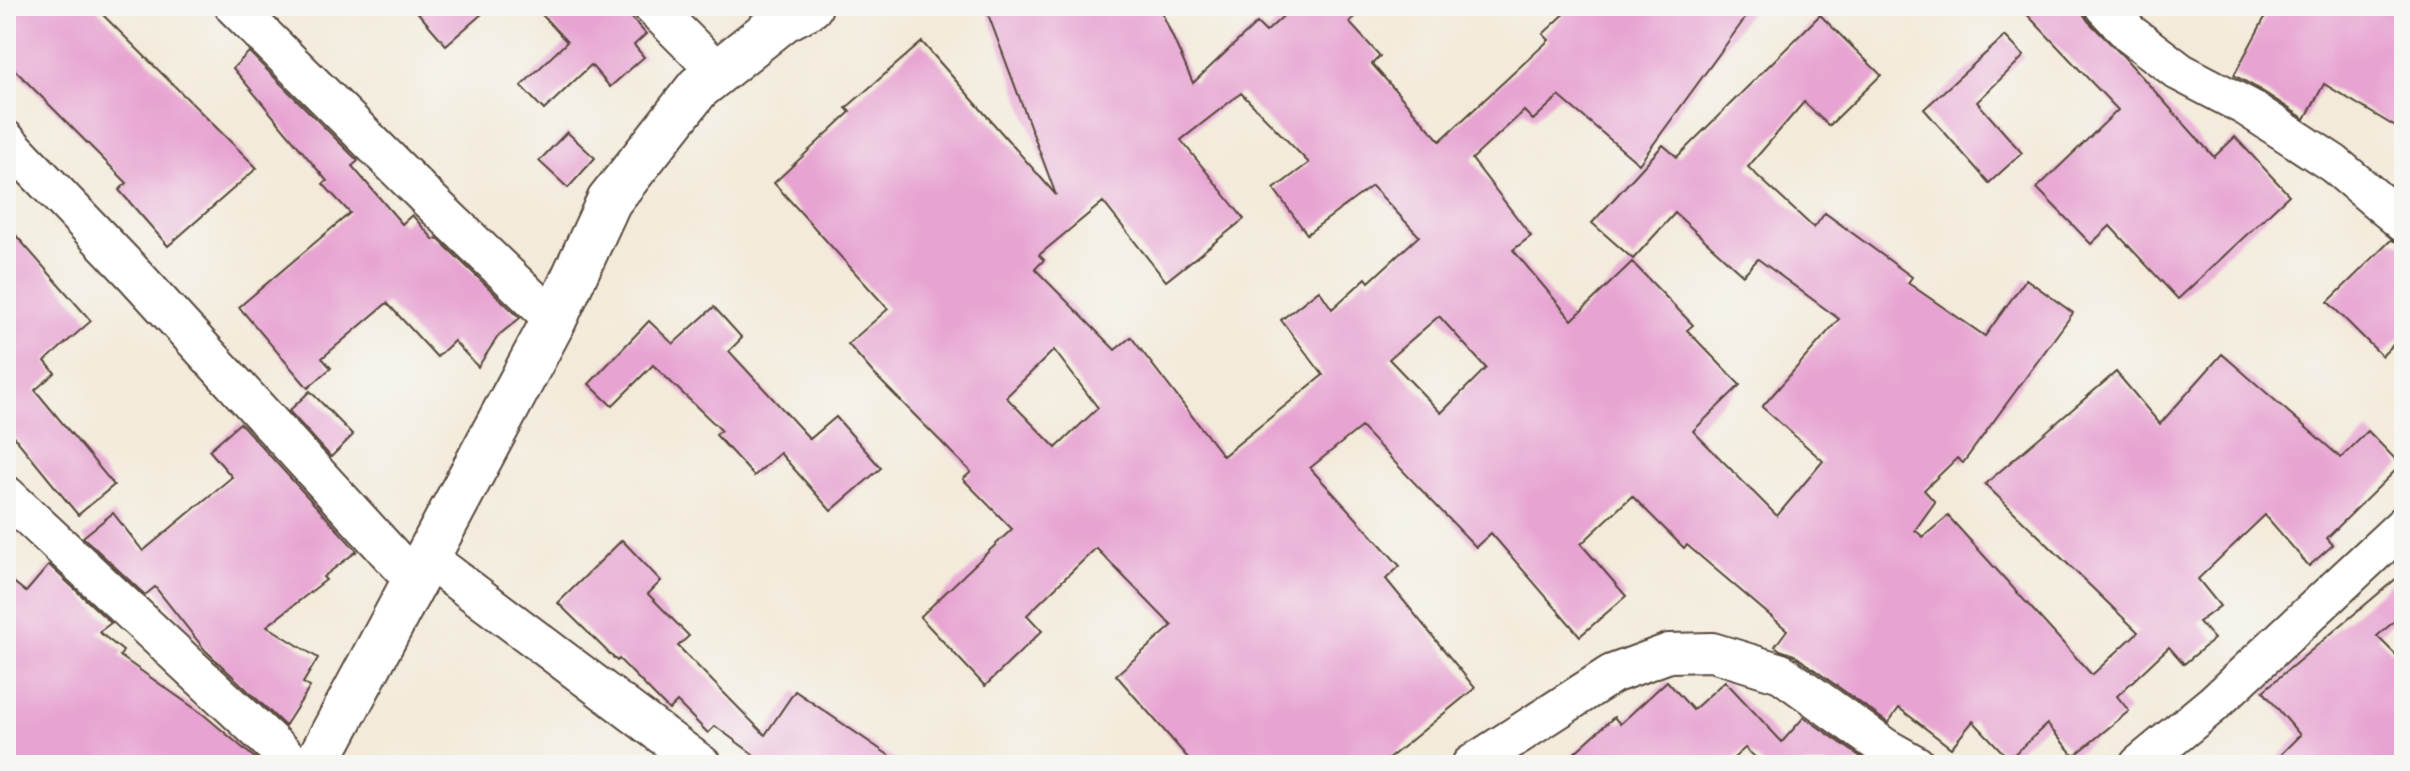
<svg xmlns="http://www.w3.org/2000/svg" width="2410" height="771" viewBox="0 0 2410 771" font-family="Pangolin,sans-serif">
<rect width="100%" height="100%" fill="#f6f6f2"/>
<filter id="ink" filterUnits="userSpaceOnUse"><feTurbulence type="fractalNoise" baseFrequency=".0125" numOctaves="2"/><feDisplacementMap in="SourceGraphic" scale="16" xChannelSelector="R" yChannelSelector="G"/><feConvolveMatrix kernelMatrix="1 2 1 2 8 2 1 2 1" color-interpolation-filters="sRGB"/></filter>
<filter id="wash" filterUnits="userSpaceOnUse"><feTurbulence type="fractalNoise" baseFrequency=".006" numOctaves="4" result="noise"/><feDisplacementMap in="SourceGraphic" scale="32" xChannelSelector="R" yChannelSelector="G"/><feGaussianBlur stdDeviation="1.8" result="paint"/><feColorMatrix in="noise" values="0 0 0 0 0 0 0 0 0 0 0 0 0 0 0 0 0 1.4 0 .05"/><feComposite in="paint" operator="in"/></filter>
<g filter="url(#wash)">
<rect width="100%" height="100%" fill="#f3ead9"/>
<g id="blocks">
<g fill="#e7a3d1" fill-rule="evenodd">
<polygon points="6,6 94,6 257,168 168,246 119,190 127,183 6,61"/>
<polygon points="412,6 491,6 446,45"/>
<polygon points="534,6 621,6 646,34 634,45 644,57 610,87 591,65 544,110 521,86 567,42"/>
<path d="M985,6H1159L1193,83L1257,23L1266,32L1294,6H1365L1349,22L1380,56L1372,64L1440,141L1549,40L1543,34L1573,6H1754L1639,164L1559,96L1533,120L1524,111L1472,159L1531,236L1513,250L1572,320L1632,262L1693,325L1687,330L1740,385L1693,431L1777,516L1823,461L1762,407L1839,319L1758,259L1743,275L1675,213L1633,259L1592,223L1663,145L1677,157L1820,15L1881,75L1829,126L1804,102L1748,167L1814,228L1825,213L1912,277L1908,283L1985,336L2026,279L2073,313L1963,463L1957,458L1924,490L1935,502L1915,530L1923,537L1948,516L2092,675L2138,632L1985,484L2116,372L2160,424L2222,354L2341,458L2368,431L2401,465L2327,538L2333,545L2309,566L2265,515L2198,579L2220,606L2199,622L2214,639L2184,664L2169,647L2117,696L2129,711L2074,756L2047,724L2009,759L1973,721L1951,748L1899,708L1888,723L1794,655L1780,650L1775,646L1787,630L1687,545L1684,548L1632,496L1581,544L1626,596L1580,636L1491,533L1476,547L1361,427L1310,468L1400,566L1386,579L1475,688L1381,765H1194L1116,675L1172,626L1096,548L1027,615L1042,631L985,686L920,617L1012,529L963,479L971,472L874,374L848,344L888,309L774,183L850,112L846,108L922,42L1056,195ZM1241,93L1309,163L1274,189L1307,234L1372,186L1419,236L1369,282L1366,278L1332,309L1319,290L1281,320L1323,375L1223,456L1131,337L1115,350L1035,269L1044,260L1039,255L1103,202L1166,281L1244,219L1181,140ZM1439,316L1486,368L1441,413L1389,359ZM1054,350L1098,408L1056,448L1006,397Z"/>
<polygon points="2019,6 2078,6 2088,21 2124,57 2214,157 2235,137 2289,195 2178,299 2110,226 2091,244 2037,188 2118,110"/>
<polygon points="2271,6 2404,6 2404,132 2324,84 2305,119 2259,89 2234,75"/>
<polygon points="2005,36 2024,56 1977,102 2022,153 1989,183 1924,109"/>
<polygon points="249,52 358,161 352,166 402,224 412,215 434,240 437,238 520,318 499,335 478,367 454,341 437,357 387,303 322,358 331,368 308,388 239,307 350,213 323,184 327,181 233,68"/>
<polygon points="567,132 595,158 568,188 539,161"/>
<polygon points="6,224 91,321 45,361 55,373 35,390 114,485 78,515 6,427"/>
<polygon points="2391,240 2404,244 2404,334 2382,356 2328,302"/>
<polygon points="714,307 742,338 729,351 810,439 836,417 881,468 831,511 780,453 754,476 716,435 721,430 653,365 612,406 589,384 649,321 673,344"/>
<polygon points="310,391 353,435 331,457 289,411"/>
<polygon points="240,423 357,551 323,577 326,580 267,626 318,658 303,683 310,687 285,726 205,650 155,587 145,595 83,537 113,513 143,551 232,477 209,450"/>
<polygon points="622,540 661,581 648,594 689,636 678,646 765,735 795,691 903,765 745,765 753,754 715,726 708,733 677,702 669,710 619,659 617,661 558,603"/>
<polygon points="49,565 111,623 99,632 123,651 120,656 204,715 263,765 6,765 6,576 26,592"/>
<polygon points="2404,572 2404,613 2377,636 2404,663 2404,765 2270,765 2300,735 2263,691"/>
<polygon points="1667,681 1693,710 1725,681 1782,742 1804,717 1862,758 1856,765 1762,765 1763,764 1745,748 1726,765 1561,765 1614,717 1620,724"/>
</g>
</g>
</g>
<g filter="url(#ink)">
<use href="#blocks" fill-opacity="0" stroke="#57473a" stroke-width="2"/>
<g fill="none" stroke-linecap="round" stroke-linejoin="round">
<g stroke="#57473a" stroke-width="42">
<g id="minor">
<polyline points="234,6 427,198 554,320"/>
<polyline points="652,6 717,71"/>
<polyline points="2104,6 2130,34 2180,72 2247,107 2334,164 2404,223"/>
<polyline points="6,140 134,274 414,580"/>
<polyline points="6,495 295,765"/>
<polyline points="426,557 702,765"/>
<polyline points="1471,765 1612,674 1669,653 1712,652 1781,673 1884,747 1916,765"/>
<polyline points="2139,765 2213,704 2404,525"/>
</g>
</g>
<g stroke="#57473a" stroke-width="48">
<polyline id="secondary" points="316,765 554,320 609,201 698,88 783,20 810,6"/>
</g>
<use href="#minor" stroke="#fff" stroke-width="38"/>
<use href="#secondary" stroke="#fff" stroke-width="44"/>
</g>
</g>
<rect width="2410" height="771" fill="none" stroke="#f6f6f2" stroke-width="32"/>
</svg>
